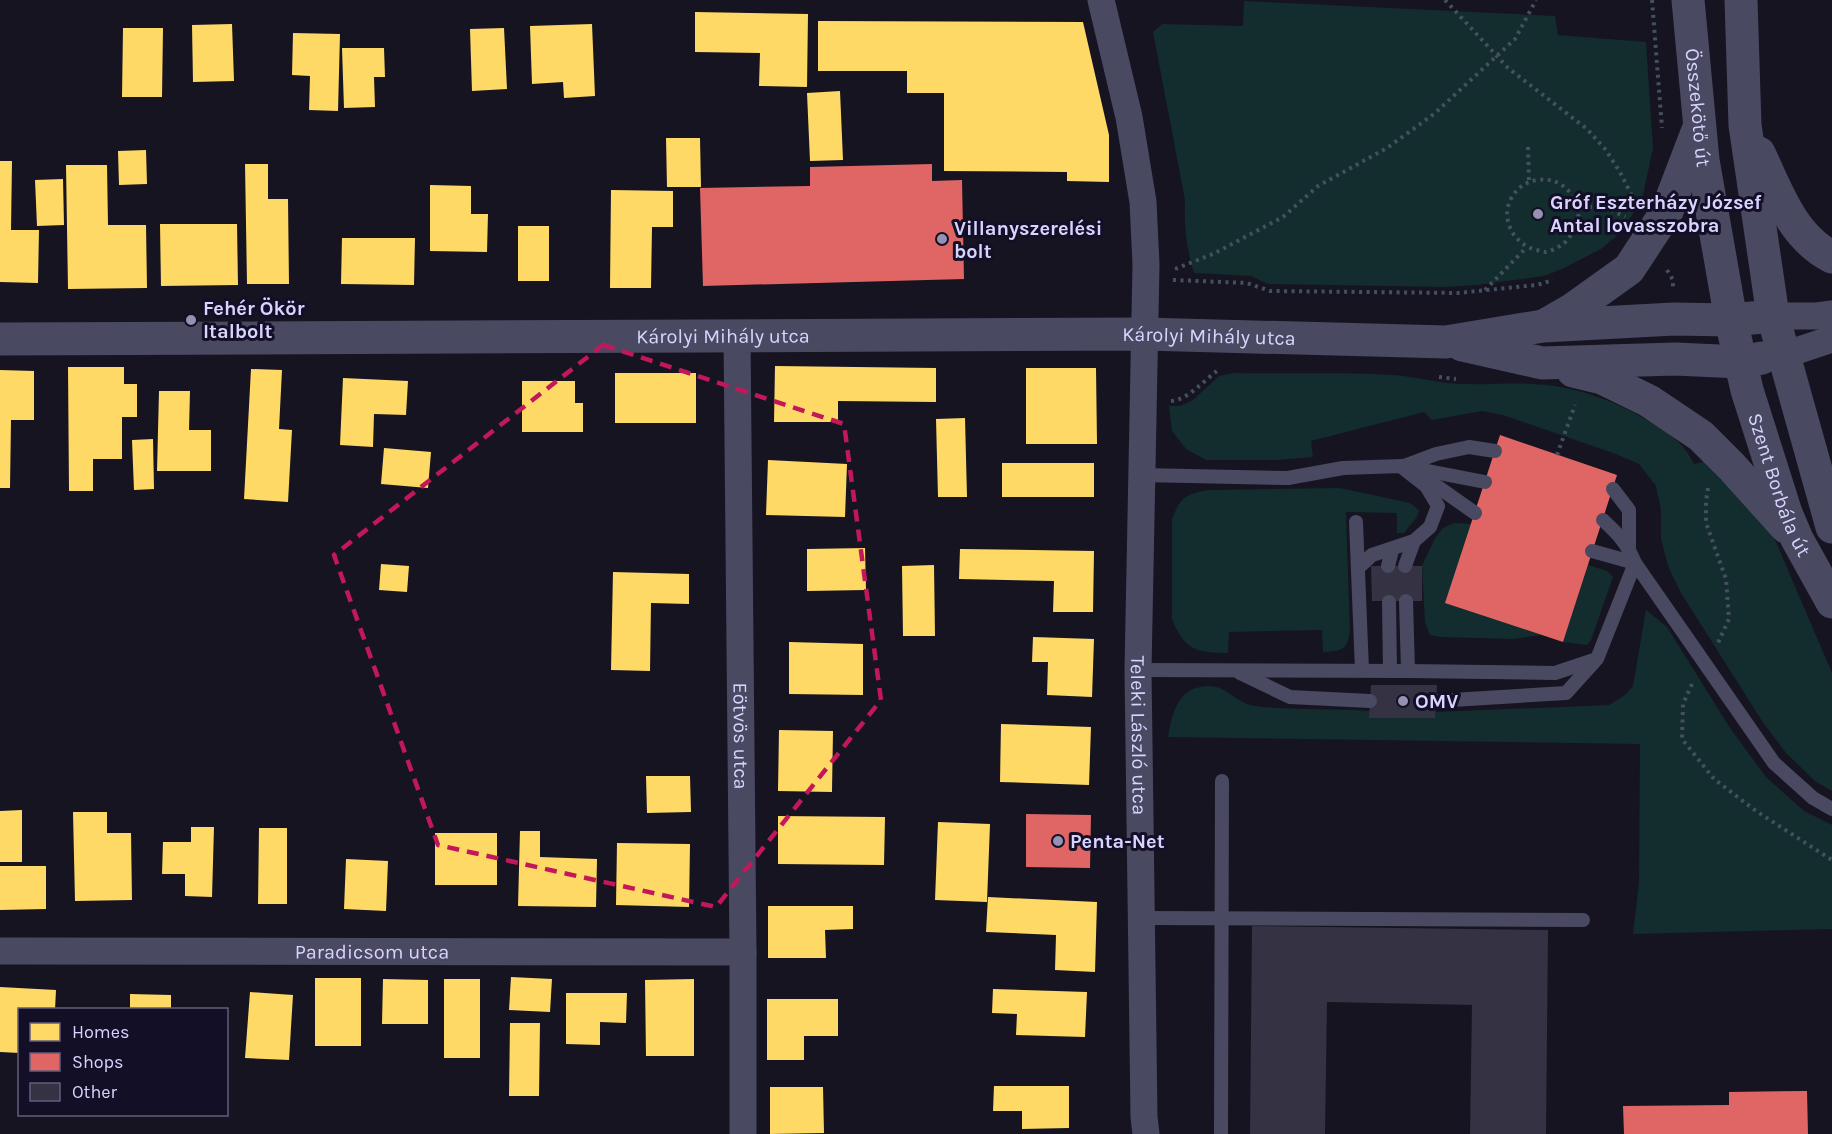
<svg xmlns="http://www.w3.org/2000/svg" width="1832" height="1134" viewBox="0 0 1832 1134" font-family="Karla,sans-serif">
<rect width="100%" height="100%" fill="#161421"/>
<g fill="#132c2d">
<path d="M1244,1L1555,16L1558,35L1646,42L1653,148L1642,200L1620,233L1601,249L1564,268L1544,276L1477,285L1445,287L1268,284L1251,276L1194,273C1186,247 1184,227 1185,200L1153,32L1162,24L1243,26Z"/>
<path d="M1234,373C1287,374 1340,372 1393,375C1411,376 1429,381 1447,383C1476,386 1505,382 1533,384C1575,386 1613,400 1649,421C1669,433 1683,442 1694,464L1715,459L1757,511L1776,542L1832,673V791L1815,781L1786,753L1762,721L1681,593L1668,566L1661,539V510L1656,486L1639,464L1616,454L1503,415L1482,411L1432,420L1424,412L1311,441L1313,457L1277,460H1206L1186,449L1172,431L1169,406H1180L1193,400L1219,376Z"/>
<path d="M1340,488L1410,503L1419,510L1417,517L1404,533H1397V513L1346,512L1350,630C1348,650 1342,651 1323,652L1322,630L1229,632L1228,653C1197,653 1184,650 1172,619V519C1181,496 1186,494 1209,490Z"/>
<polygon points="1454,523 1471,524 1541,635 1514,639 1441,637 1430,635 1425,623 1422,566 1435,538 1443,528"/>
<polygon points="1588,565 1607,571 1613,577 1591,640 1587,645 1563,642"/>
<path d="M1646,610L1667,627L1730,728L1766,777L1804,811L1832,825V929L1633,934L1639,883L1640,744L1168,737C1171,718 1176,694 1196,688C1225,679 1231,702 1255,706C1293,711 1332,708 1370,711C1392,713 1413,716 1435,718V712L1609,705L1625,695L1633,686Z"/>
</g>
<g fill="#ffd966">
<polygon points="695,12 808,14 807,87 759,86 760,53 695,52"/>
<polygon points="818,21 1083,22 1109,135 1109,182 1067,181 1067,172 944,171 944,93 907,93 907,71 818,71"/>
<polygon points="232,24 234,81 193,82 192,25"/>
<polygon points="592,24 595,96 564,98 563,82 532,84 530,26"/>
<polygon points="123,28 163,28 162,97 122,97"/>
<polygon points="504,28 507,89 472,91 470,29"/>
<polygon points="293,33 340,34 338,111 309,110 310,76 292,75"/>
<polygon points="342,48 384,48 385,77 374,77 375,107 344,108"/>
<polygon points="840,91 843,160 810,161 807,93"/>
<polygon points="666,138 700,138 701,187 667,187"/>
<polygon points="146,150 147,184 119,185 118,151"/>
<polygon points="0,161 12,161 11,230 39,230 38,283 0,282"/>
<polygon points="245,164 268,164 268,199 288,199 289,284 247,284"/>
<polygon points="66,165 107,165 108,225 146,225 147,288 68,289"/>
<polygon points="63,179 64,225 37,226 35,180"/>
<polygon points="430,185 471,186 471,214 488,214 487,252 430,251"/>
<polygon points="611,190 673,191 673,227 652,227 651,288 610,288"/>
<polygon points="160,224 237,224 238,285 161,286"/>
<rect x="518" y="226" width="31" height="55"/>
<polygon points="342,238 415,238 414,285 341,284"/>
<polygon points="775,366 936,368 936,402 838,401 838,422 774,422"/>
<polygon points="68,367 124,367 124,384 137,384 137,417 122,417 122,459 93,459 93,491 69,491"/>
<polygon points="1026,368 1096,368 1097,444 1026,444"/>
<polygon points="251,369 282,370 279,429 292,430 288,502 244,499"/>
<polygon points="0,370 34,371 34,420 11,420 10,488 0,488"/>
<rect x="615" y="373" width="81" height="50"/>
<polygon points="343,378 408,381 406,415 374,414 373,447 340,445"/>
<polygon points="522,381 575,381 575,403 583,403 583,432 522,432"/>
<polygon points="159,391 190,391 189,430 211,430 211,471 157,471"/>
<polygon points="965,418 967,497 938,497 936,419"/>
<polygon points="153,439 154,489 134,490 132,440"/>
<polygon points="384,448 431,452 428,488 381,484"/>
<polygon points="768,460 847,464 845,517 766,515"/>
<rect x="1002" y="463" width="92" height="34"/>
<polygon points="865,548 866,590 807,591 807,549"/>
<polygon points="960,549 1094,551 1093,612 1053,612 1054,581 959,579"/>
<polygon points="381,564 409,566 407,592 379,590"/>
<polygon points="934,565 935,636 903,636 902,566"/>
<polygon points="613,572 689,574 689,604 651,603 650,671 611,670"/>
<polygon points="1033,637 1094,639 1092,697 1047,695 1048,662 1032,662"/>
<polygon points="789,642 863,644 863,695 789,694"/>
<polygon points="1001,724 1091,727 1089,785 1000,782"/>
<polygon points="779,730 833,731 832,792 778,791"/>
<polygon points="646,776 690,776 691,812 647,813"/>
<polygon points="22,810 22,862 0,862 0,811"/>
<polygon points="73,812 107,812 107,833 131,833 132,900 75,901"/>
<polygon points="778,816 885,817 884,865 778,864"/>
<polygon points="938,822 990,824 987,902 935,900"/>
<polygon points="191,827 214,827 212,897 185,896 185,874 162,874 163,842 191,842"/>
<polygon points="259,828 287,828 287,904 258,904"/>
<polygon points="520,831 540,831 540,857 597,859 596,907 518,906"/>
<rect x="435" y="833" width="62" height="52"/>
<polygon points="617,843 690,844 689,907 616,905"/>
<polygon points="346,859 388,861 386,911 344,909"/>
<polygon points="0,866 46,866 46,909 0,910"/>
<polygon points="988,897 1097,902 1095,972 1055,970 1056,935 986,932"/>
<polygon points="768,906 853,906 853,929 825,930 826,958 768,958"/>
<polygon points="511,977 552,979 550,1012 509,1010"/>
<rect x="315" y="978" width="46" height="68"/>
<polygon points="383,979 428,980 428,1024 382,1024"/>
<rect x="444" y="979" width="36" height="79"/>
<polygon points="694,979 694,1056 646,1056 645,980"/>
<polygon points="0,987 56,990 55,1010 20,1010 20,1053 0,1052"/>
<polygon points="993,989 1087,992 1085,1037 1016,1035 1017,1014 992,1013"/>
<polygon points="250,992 293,995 289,1060 245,1058"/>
<polygon points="566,993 627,993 626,1023 600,1022 600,1045 566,1044"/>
<polygon points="130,994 171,995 171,1010 130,1010"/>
<polygon points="767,999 838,999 838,1036 804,1036 804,1060 767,1060"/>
<polygon points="510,1023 540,1023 539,1096 509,1096"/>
<polygon points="994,1086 1069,1086 1069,1128 1022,1129 1022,1111 993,1111"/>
<polygon points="770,1087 823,1087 824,1133 770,1134"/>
</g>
<g fill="#e06666">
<polygon points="932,164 932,181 962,180 964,279 703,286 700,188 810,186 810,167"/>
<polygon points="1500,435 1617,475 1563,642 1445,603"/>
<polygon points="1026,814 1091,815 1090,868 1026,867"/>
<polygon points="1807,1091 1808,1134 1624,1134 1623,1106 1729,1105 1729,1092"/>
</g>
<g fill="#343243">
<polygon points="1371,566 1422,566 1422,601 1372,601"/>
<polygon points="1371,685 1437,685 1435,718 1369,718"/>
<polygon points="1252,926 1548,930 1546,1134 1470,1134 1472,1005 1327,1002 1325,1134 1250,1134"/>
</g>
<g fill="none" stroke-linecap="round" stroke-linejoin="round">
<g stroke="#44505f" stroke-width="4" stroke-dasharray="3 4.5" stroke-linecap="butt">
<polyline points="1445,0 1508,68 1587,129 1605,149 1620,172 1634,200"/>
<polyline points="1652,0 1662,128"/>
<polyline points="1528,147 1529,181"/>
<path d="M1581,207C1577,219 1574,236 1563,244C1559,247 1551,251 1546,252C1545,252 1539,251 1537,250C1514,245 1499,219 1512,197C1518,187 1526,182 1537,180C1560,177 1570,191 1581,207H1605L1625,217"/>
<polyline points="1175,269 1213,254 1283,217 1318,186 1387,148 1434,114 1515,39 1536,0"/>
<polyline points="1667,270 1673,280 1673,288"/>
<polyline points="1173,280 1247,283 1270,291 1458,293 1537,285 1553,280"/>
<polyline points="1485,290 1526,248"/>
<polyline points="1439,377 1456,379"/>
<path d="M1171,401C1188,400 1203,381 1217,371H1220"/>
<polyline points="1557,455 1575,405"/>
<polyline points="1708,488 1706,501 1706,523 1726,579 1729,619 1718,643"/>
<polyline points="1692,684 1683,704 1682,739 1714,779 1756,811 1832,860"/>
</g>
<g stroke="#4a4962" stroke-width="14">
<polyline points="1404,466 1436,454 1469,447 1495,451"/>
<polyline points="1142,475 1288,478 1343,468 1402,466 1485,482"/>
<polyline points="1422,478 1438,487 1475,513"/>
<polyline points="1613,489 1629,510 1629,547"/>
<path d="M1603,520C1618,534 1627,543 1635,563L1774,763L1813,798L1832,809"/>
<polyline points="1356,522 1362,670"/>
<polyline points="1388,566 1392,550"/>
<polyline points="1405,566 1414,541"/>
<polyline points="1358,568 1372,555 1414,541 1430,527 1438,506 1426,486 1403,468"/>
<polyline points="1406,601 1408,671"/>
<polyline points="1389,602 1390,671"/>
<polyline points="1138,670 1408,671 1555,673 1597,659 1635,563 1592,551"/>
<polyline points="1240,673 1290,697 1370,701"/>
<polyline points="1436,701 1566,693 1595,661"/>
<polyline points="1141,918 1583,920"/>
<polyline points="1221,1134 1222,781"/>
</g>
<g stroke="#4a4962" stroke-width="27">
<path id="s1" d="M1101,0L1129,117L1143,202L1146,264L1138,670L1144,1117L1146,1134"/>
<polyline points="1773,316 1817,316 1832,314"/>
<path id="s2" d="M737,337L743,952V1134"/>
<polyline points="1784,355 1832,339"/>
<path id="s3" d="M0,951L743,952"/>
</g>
<g stroke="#4a4962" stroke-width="33">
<path id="s4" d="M1688,0L1703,160L1731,320L1747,390L1786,513L1797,539L1832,602"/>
<polyline points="1741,0 1745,125 1773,316 1832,527"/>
<path d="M1759,153C1777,191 1792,237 1832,257"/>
<polyline points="1547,324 1573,309 1629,269 1667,211 1698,130"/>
<path id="s5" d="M0,339L1144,334L1446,342L1543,326L1674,319L1731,320L1773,316"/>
<polyline points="1462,345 1542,363 1675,359 1741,362 1762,358"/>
<polyline points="1573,371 1602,378 1649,401 1701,436 1732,467 1786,527"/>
</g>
</g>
<path fill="none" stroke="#c2185b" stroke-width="4.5" stroke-dasharray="12 8" stroke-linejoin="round" d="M603,345L844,424L881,700L716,907L438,845L334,555Z"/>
<g fill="#9591b1" stroke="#130f26" stroke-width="2">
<circle cx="1538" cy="214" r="6"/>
<circle cx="942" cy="239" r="6"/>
<circle cx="191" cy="320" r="6"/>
<circle cx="1403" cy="701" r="6"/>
<circle cx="1058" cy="841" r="6"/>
</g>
<g text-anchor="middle" stroke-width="6" stroke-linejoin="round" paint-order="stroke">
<g font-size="20" fill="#d9d4ff" stroke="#130f26">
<text dy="7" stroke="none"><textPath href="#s4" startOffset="108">Összekötő út</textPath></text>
<text dy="7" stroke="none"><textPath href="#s5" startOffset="1209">Károlyi Mihály utca</textPath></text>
<text dy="7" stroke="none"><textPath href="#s5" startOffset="723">Károlyi Mihály utca</textPath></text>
<text dy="7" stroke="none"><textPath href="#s4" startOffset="495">Szent Borbála út</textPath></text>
<text dy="7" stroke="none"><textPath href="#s1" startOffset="740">Teleki László utca</textPath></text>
<text dy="7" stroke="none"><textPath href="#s2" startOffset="399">Eötvös utca</textPath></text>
<text dy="7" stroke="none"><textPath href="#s3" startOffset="372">Paradicsom utca</textPath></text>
</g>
<g font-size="20" font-weight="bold" fill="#d9d4ff" stroke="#130f26" text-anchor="start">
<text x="1550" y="209">Gróf Eszterházy József<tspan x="1550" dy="23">Antal lovasszobra</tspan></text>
<text x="954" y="235">Villanyszerelési<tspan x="954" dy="23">bolt</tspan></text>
<text x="203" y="315">Fehér Ökör<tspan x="203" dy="23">Italbolt</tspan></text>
<text x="1415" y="708">OMV</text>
<text x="1070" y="848">Penta-Net</text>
</g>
</g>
<rect x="18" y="1008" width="210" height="108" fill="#130f26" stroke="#625e7d" stroke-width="1.5"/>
<rect x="30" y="1023" width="30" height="18" fill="#ffd966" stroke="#625e7d" stroke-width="1.5"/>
<text x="72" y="1038" font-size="18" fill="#d9d4ff">Homes</text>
<rect x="30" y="1053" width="30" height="18" fill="#e06666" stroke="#625e7d" stroke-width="1.5"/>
<text x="72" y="1068" font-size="18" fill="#d9d4ff">Shops</text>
<rect x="30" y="1083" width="30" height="18" fill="#343243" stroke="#625e7d" stroke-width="1.5"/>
<text x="72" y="1098" font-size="18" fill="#d9d4ff">Other</text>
</svg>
